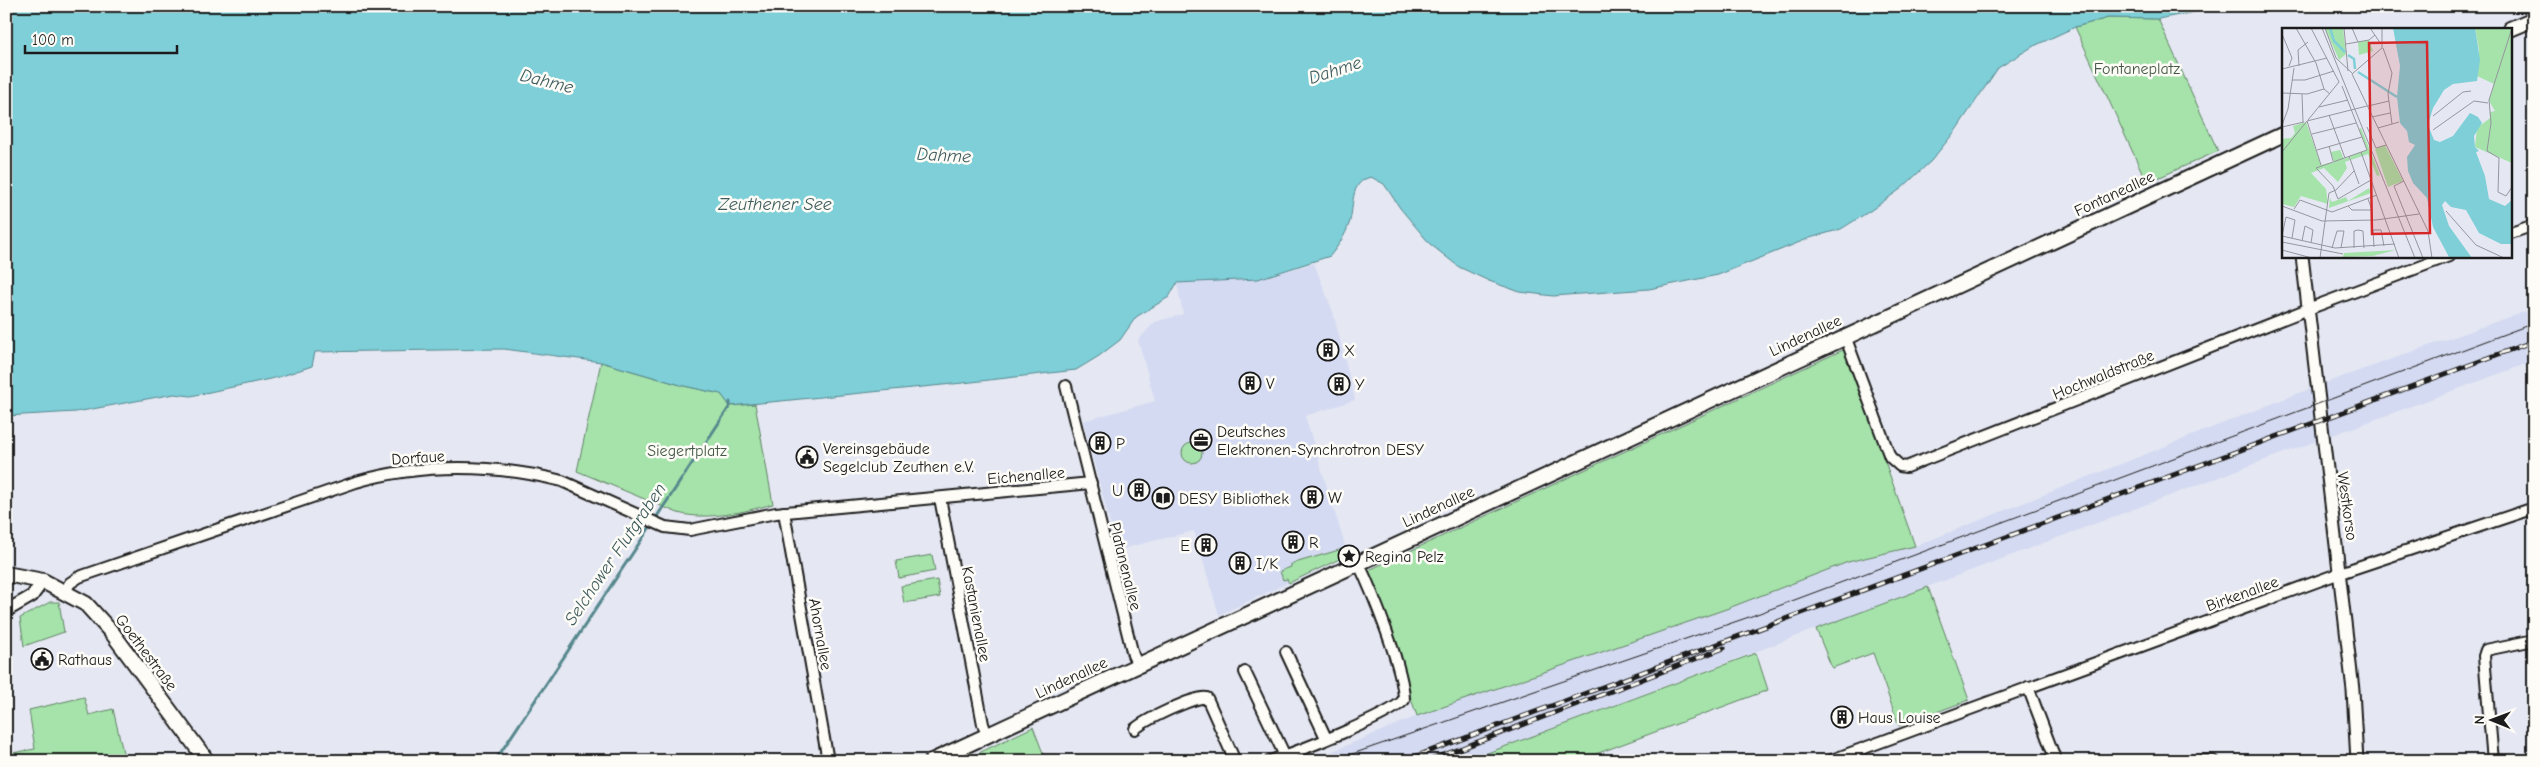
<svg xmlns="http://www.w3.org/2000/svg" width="2540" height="767" viewBox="0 0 2540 767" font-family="'Comic Neue',sans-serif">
<rect width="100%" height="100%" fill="#e5e8f3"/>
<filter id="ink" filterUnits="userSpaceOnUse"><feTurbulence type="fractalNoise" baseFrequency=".02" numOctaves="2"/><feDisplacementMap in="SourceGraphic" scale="10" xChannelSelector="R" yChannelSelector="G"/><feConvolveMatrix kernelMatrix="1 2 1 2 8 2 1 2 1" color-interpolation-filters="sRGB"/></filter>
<g filter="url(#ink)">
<g fill="#d4daf1">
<polygon points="1314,263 1333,312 1355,400 1305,416 1348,555 1219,615 1194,531 1117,550 1083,421 1155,401 1138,340 1155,322 1183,314 1177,283 1258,279"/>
<polygon points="2534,308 2534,361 2227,474 1466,761 1309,761 1417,716 1726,609 1848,562 1915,546 2314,387"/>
</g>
<g fill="#a5e3aa" stroke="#608063">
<polygon points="2108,18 2158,19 2218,151 2147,183 2075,27"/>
<polygon points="1845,349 1915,546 1848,562 1726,609 1417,716 1367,571"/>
<path d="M601,362L684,386L721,394L730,406L755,404L773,504C744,512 707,521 678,513L577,471Z"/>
<circle cx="1192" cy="453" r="10"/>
<polygon points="1346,548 1348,555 1289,583 1287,579 1283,580 1280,571 1291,567 1291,564"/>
<polygon points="932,555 935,571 899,578 896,561"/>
<polygon points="937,580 940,597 904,603 901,586"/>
<polygon points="1928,587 1969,700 1899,726 1873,653 1832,668 1816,629"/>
<polygon points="50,602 59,602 64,632 24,646 20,618"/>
<polygon points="1756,653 1768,690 1577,761 1466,761"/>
<polygon points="84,697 89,715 113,709 125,761 6,761 6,754 35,749 29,710"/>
<polygon points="1033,727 1046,761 962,761"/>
</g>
<path fill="#7ecfd8" stroke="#57878d" d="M6,6H2248L2195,12L2158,19L2108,18L2075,27L2032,47L1998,68L1956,130L1931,161L1902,188L1870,211L1841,229L1810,238L1718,275L1649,289L1553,296L1520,292L1489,281L1459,267L1430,244L1400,208L1384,184L1371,177C1348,182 1355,208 1349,224C1345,236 1338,246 1330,256L1258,279L1177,283L1169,297L1136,317L1120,340L1099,356L1076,370L963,383L730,406L721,394L684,386L601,362L504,349L315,352L312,366L279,377L191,396L174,394L76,412L6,416Z"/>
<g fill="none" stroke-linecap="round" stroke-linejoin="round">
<polyline stroke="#57878d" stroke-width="3" points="495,761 730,406 730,402"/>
<g stroke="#1c1c1c" stroke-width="14">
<g id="minor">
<polyline points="2511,233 2534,225"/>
<polyline points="1845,336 1890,457 1900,466 1906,467 2308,309 2449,256"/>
<polyline points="1066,386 1133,655 1138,665"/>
<polyline points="940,498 983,724 987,735"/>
<polyline points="784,512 828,761"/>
<path d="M65,591L70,583L79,577L356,482C421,463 496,464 562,481L665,527L690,530L776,513L1091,483"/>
<polyline points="1286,652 1326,738"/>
<polyline points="1245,672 1285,756"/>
<polyline points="2028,687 2056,761"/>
<path d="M1135,729C1145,720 1196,695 1207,698L1235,761"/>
<path d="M1270,761C1296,752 1388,717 1404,700C1404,670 1372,591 1358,562"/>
<polyline points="1829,761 2340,573 2534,508"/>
<polyline points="2201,761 2213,761"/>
<polyline points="2493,761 2484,656 2486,650 2534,640"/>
</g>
</g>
<g stroke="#1c1c1c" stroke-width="15">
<g id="tertiary">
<polyline points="2302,256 2353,690 2357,761"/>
<polyline points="6,611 32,596 43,581"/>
</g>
</g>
<g stroke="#1c1c1c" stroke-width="18">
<g id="secondary">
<polyline points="2510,29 2534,19"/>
<polyline points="6,574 43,581 86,604 113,634 207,761"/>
<polyline points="932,761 2284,134"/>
</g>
</g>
<use href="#minor" stroke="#fdfcf7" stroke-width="10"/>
<use href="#tertiary" stroke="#fdfcf7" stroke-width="11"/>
<use href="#secondary" stroke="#fdfcf7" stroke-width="14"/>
<polyline stroke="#1c1c1c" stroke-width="1" points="1332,761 1749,617 2534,323"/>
<g stroke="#1c1c1c" stroke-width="5">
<g id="rail">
<polyline points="1403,761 2534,341"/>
<polyline points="1428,761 1724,648"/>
</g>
</g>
<use href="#rail" stroke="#fdfcf7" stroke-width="3" stroke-dasharray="9" stroke-linecap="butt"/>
</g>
</g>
<defs>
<g id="building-ring" transform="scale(1.125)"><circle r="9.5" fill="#fdfcf7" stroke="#1c1c1c" stroke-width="1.5"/><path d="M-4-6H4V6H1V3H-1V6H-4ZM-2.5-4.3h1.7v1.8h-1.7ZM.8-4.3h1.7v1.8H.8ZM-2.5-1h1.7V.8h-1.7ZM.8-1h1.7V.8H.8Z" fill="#1c1c1c"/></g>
<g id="office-ring" transform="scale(1.125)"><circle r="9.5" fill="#fdfcf7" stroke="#1c1c1c" stroke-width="1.5"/><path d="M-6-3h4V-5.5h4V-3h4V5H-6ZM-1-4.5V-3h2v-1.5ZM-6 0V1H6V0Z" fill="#1c1c1c"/></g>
<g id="civic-ring" transform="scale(1.125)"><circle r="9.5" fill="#fdfcf7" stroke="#1c1c1c" stroke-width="1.5"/><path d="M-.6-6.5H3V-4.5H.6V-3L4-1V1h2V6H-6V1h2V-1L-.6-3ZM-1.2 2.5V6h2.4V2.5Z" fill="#1c1c1c"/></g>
<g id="library-ring" transform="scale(1.125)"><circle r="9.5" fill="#fdfcf7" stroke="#1c1c1c" stroke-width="1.5"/><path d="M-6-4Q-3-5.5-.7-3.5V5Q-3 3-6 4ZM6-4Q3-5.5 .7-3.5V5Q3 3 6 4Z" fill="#1c1c1c"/></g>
<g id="sight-ring" transform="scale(1.125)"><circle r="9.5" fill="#fdfcf7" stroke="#1c1c1c" stroke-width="1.5"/><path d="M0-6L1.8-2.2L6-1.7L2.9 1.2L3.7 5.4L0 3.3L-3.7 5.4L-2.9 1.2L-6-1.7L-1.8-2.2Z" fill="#1c1c1c"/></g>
</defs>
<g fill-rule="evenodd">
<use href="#building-ring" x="1328" y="350"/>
<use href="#building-ring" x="1250" y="383"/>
<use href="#building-ring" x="1339" y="384"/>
<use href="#office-ring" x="1201" y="440"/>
<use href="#building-ring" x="1100" y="443"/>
<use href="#civic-ring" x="807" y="457"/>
<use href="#building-ring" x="1139" y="490"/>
<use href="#building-ring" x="1312" y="497"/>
<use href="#library-ring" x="1163" y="498"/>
<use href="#building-ring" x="1293" y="542"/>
<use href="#building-ring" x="1206" y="545"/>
<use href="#sight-ring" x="1349" y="556"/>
<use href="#building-ring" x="1240" y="563"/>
<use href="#civic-ring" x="42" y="659"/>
<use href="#building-ring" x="1842" y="717"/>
</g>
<g text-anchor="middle" stroke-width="5" stroke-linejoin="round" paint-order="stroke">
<g font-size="16" fill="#455847" stroke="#fdfcf7">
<text x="2137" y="74">Fontaneplatz</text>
<text x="687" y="456">Siegertplatz</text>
</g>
<g font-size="16" fill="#1c1c1c" stroke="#fdfcf7">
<text transform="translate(2114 193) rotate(-25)" y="6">Fontaneallee</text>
<text transform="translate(1805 335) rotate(-25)" y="6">Lindenallee</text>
<text transform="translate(2103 374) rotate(-22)" y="6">Hochwaldstraße</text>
<text transform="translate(418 457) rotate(-4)" y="6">Dorfaue</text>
<text transform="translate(1026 475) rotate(-5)" y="6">Eichenallee</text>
<text transform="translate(1438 506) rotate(-25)" y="6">Lindenallee</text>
<text transform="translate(2348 506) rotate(82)" y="6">Westkorso</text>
<text transform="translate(1126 566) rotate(76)" y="6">Platanenallee</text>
<text transform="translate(2242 593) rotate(-20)" y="6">Birkenallee</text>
<text transform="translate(977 614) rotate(79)" y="6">Kastanienallee</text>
<text transform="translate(821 634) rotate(80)" y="6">Ahornallee</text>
<text transform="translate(147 652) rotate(53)" y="6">Goethestraße</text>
<text transform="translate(1071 677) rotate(-25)" y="6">Lindenallee</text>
</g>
<g font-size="16" fill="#1c1c1c" stroke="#fdfcf7" text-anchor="start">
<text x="1344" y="356">X</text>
<text x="1266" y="389">V</text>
<text x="1355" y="390">Y</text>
<text x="1217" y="437">Deutsches<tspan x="1217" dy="18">Elektronen-Synchrotron DESY</tspan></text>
<text x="1116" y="449">P</text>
<text x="823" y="454">Vereinsgebäude<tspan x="823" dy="18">Segelclub Zeuthen e.V.</tspan></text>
<text x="1123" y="496" text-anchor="end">U</text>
<text x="1328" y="503">W</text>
<text x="1179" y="504">DESY Bibliothek</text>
<text x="1309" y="548">R</text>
<text x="1190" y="551" text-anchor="end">E</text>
<text x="1365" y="562">Regina Pelz</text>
<text x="1256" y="569">I/K</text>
<text x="58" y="665">Rathaus</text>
<text x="1858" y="723">Haus Louise</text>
</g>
<g font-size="18" font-style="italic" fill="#3e5b5e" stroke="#fdfcf7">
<text transform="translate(1335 70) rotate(-18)" y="6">Dahme</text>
<text transform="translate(547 81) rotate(14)" y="6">Dahme</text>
<text transform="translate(944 155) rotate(3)" y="6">Dahme</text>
<text x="775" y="210">Zeuthener See</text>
<text transform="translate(615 554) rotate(-56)" y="6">Selchower Flutgraben</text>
</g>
</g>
<g transform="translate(2282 28)">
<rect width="230" height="230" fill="#e5e8f3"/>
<path d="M43,0H61L64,26L57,32ZM193,0H230V135L193,119L195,100L208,90V84L213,83L207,73L212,56L195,48L197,22ZM87,12L91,23L77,27L76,14ZM24,94L39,137L52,134L49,124L58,122L62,131L67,129L68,132L63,134L65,140L56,154L42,140L29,145L44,161L46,176L19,168L12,179L0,176V111L9,110L13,105L11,98ZM79,100L98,147L95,148L86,126L69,132L68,128L85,122L77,101ZM103,117L121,153L106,159L93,121ZM87,160L89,165L47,180L48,170L50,174L64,169L66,173ZM114,222L91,228L61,229L62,225Z" fill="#a5e3aa"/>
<path d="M111,0H193L198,32L195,53L171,56L162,62L151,80L146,97L152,112L158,114L171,108L188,85L196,89L200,95L192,108L193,119L197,123L194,124L203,148L207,171L223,178L230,172V216H219L197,205L184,182L169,179L163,173L160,177L167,198L190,230L167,229L151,199L145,170L131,155L126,143L125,129L133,117L127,114L125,103L118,95L115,69L118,38Z" fill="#7ecfd8"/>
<path fill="none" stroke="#7ecfd8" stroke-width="2.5" d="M48,0L52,13L63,24M66,27L72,31L73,41M76,44L115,69"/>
<path fill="none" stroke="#95969d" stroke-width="1" d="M14,0L34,35L42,61L48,66M40,0L133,230M43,0L54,30L70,45M62,0L66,43M70,0L76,14M88,0L99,16M100,0V20L70,46L146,203L150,230M230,0L207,72L209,95L205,123L217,130L216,164L224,168L230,159M0,6L10,30L7,38M64,16L87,12L93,7M101,20L110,45L106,66L110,96M17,38L16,22L26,14M0,41L45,30M10,52H23L52,43M60,58L85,122L34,140L51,158L56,171L89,152M0,65L25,66L42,61M20,66L21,94M86,78L107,73M37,79L66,72M47,87L63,130M151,88L181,64L189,63M90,89L108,85M26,92L57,54L29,0M25,93L39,137M0,97L6,81L12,40M0,99L22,94M85,99L94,120L104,117M96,100L117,94M151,102L192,73L206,75M30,106L74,95M47,118L51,133M35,122L80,109M0,124L25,93L85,78M79,124L117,230M67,128L77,156M122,153L112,158L141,230M0,178L40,193L94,192L137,186M66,178L70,182H90L86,171M12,181L18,172L50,184L95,167M164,183L194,217L222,230M0,208L53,220L113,216M0,208L4,189L13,192L10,210M20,213L23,198L31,202L29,215M0,214L61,226M92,219L91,202H99L102,218M50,220L55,203H62L59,220M72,220V203L76,202L81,203L82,220M0,222L30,230M38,230L47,165L54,162L72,143"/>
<path fill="#d62828" fill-opacity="0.15" stroke="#d62828" stroke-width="2.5" d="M145,14L148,205L90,206L87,15Z"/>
<rect width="230" height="230" fill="none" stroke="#1c1c1c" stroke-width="2.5"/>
</g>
<rect width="2540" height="767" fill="none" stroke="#fdfcf7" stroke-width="25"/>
<rect x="12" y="12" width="2515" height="742" fill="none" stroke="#1c1c1c" stroke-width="2" filter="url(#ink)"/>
<g transform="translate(2492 720) rotate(271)" stroke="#fdfcf7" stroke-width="4" paint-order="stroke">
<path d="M0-4L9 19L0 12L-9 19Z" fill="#1c1c1c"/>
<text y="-8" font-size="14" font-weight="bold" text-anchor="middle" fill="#1c1c1c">N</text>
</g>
<path d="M25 45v8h152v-8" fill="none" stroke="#1c1c1c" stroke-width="2.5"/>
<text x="32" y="45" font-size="15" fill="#1c1c1c" stroke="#fdfcf7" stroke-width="4" paint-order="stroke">100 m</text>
</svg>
